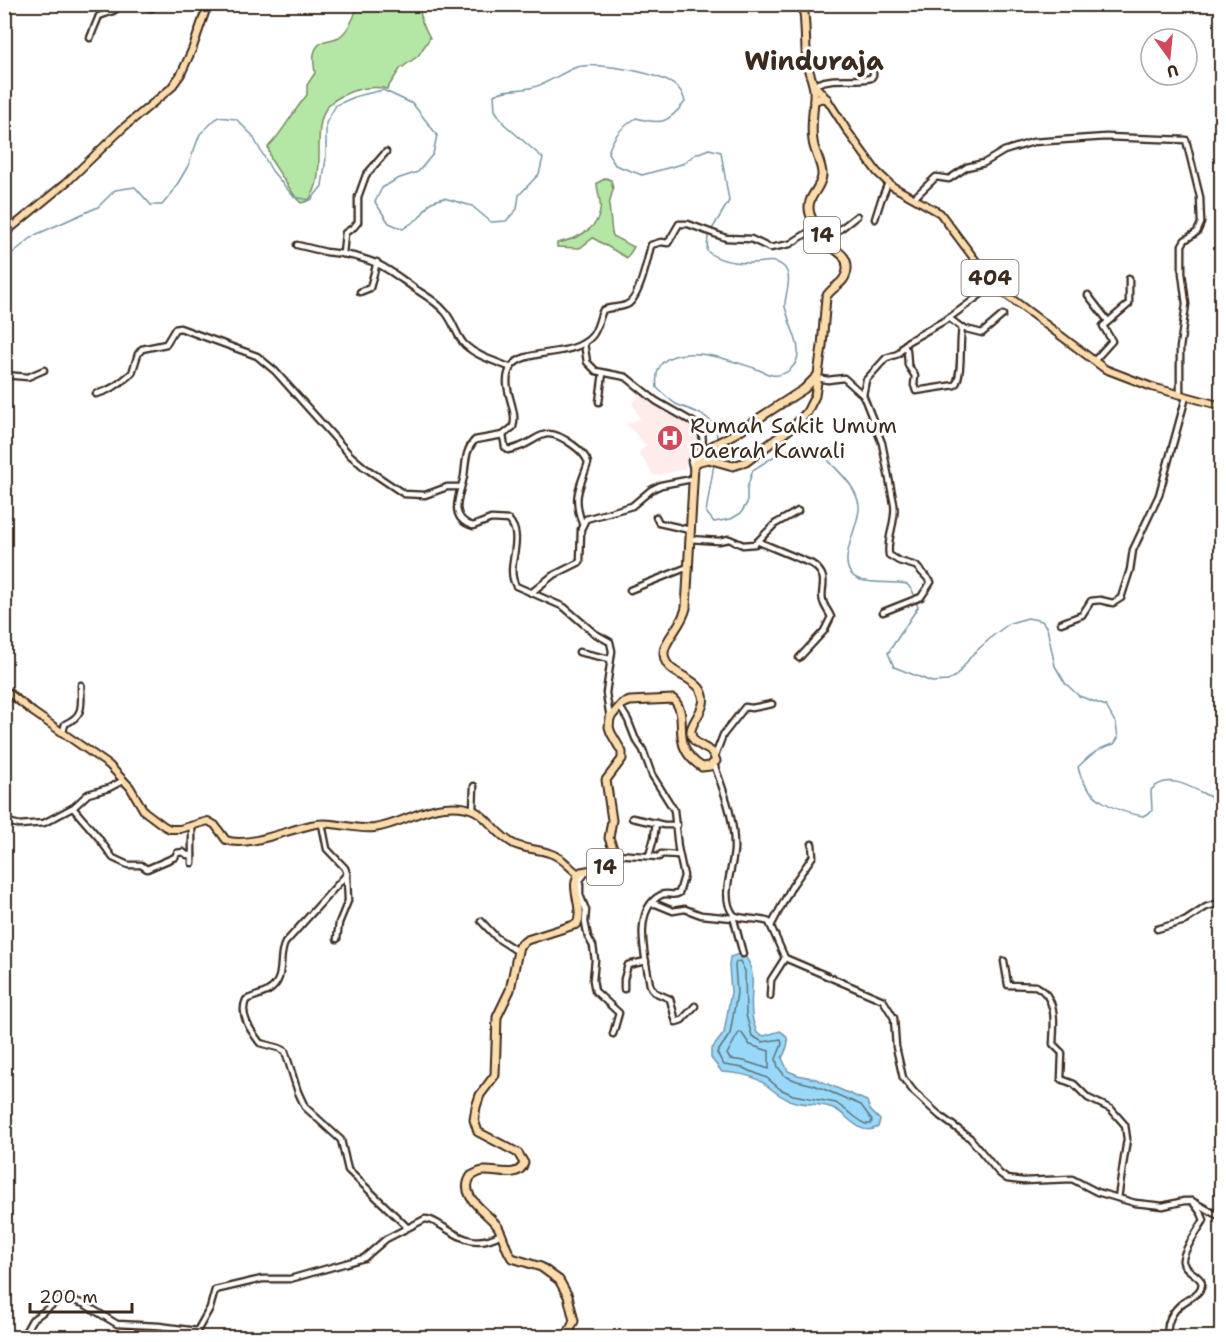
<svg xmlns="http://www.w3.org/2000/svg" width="1226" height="1342" viewBox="0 0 1226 1342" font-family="'Shantell Sans',sans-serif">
<rect width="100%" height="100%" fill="#fff"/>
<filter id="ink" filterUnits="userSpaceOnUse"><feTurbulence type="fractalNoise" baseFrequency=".0167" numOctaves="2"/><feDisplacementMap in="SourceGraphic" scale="12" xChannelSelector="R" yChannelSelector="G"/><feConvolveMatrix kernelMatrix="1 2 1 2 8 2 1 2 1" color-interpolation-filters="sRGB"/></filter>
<g filter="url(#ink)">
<polygon fill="#feeceb" points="642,394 667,410 691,422 699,429 702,440 696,453 686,461 685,469 654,476 639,453 646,445 626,424 640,419 632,403"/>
<g fill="#b4e6a6" stroke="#788862" stroke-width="1.5">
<path d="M357,5H419L422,22L430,38L418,56L400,69L387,89C375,86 362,88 350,92C343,95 332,100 327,107C310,132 329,176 308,201L301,203L296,198L271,160L268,147C284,131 293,111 307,95V85L315,73C313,60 311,46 325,41C330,40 335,39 339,37C348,31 356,15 357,5Z"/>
<path d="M606,178L611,180L613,189L609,205L612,233L614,237L634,247L627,258L593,238L580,248L557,247V243C573,240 598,230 600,211C602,202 597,192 597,183Z"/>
</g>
<path fill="#98d9fa" stroke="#7393a2" stroke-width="1.5" d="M742,953C759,968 749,995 752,1014C752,1020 755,1027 757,1033L764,1036L780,1031C793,1038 787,1048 782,1058L788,1071L798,1075L816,1079L867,1101L870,1110L880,1120L878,1127C860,1137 850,1117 835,1109C821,1102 803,1106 789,1100C779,1096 774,1091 766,1085C754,1075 737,1073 722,1072L711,1058V1050L724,1033L731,992L729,966L730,957Z"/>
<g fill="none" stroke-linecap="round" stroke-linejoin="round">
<g stroke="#607076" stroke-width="1.5">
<polygon points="740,961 745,971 746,1015 752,1036 763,1042 781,1039 782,1044 776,1059 778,1067 785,1076 797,1081 814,1085 861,1105 872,1120 871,1124 865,1124 836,1103 793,1095 780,1089 767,1078 743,1068 724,1065 717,1053 730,1034 737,993 735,966 736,962"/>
<polygon points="741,1032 750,1045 769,1051 769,1069 744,1061 730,1059 727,1054 738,1034"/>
</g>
<g stroke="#7393a2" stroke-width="1.5">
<path d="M4,260L35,235L98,207L115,190L135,187L151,205H162L172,193L188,166L200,134L218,117L236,119L252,135L272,171L294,197L311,200L322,186L326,158V123L336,105L357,96L383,90L413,104L437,135L433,154L418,172L397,179L382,188L375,202L389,223L403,229L419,218L431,202L444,198L472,206L491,222L506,221L517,209L519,195L539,174L543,158L504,124L495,110L494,95C507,88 515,91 530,88C547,85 560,73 577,67C597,61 664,73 679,89C682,92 684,98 685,102C668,123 662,125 636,118C621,128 613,136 608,153L615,165L642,175L682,164L696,154L709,149L721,152L729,201L708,236L707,251C718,261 735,263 750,263C762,264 774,257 784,267C794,278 784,295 785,307C786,311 788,316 789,320C792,331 798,340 798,351C799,365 786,377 772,375C766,374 760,370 754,368C730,360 700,349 674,356C658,361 655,373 657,388C663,393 669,400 676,404C693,412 718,415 717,439"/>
<polyline points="715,459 717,446"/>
<path d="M714,464L706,512L714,522L731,519L741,513L747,503V488L753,470L781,452L800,447L819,449C832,468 855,481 859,505C862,524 829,570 861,580C876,584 892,581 907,584L913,592L918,607L888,653L894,667L932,682L948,681L957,675L972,655L995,634L1010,623L1028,618L1042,621L1047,628L1055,666L1065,683L1079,696L1106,706L1116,724L1118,738L1114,744C1098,748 1089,756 1078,767C1084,797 1115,812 1143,816L1152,811L1151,790C1172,768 1200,795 1222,802"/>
</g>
<g stroke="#3b2a1e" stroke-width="9">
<g id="minor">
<polyline points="137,4 151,8 162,4"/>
<polyline points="90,38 99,16 113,11 123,4"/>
<path d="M816,84C833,76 853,82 871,78L873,75V64"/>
<path d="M386,152L366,175L358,197V222L354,227L345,233L343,254C381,261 387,269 417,290C428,297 438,303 446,313C454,323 457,337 465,345C478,357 495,361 511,368"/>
<polyline points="914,198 936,177 949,179 967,167 984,163 1004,151 1033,142 1106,137 1186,140 1200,197 1201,223 1197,232 1185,240 1182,245 1182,273 1186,304 1180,348 1180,395"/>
<polyline points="875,219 881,200 888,183"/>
<polyline points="825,241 857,216"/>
<polyline points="297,245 326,252 343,254"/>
<polyline points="360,292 370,288 377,262"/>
<polyline points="1088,295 1108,321"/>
<polyline points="949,318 962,328 982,333 1003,315"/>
<path d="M584,343L587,362L596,371L626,377L656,401L698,425C707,440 702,450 691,461L693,469"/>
<path d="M903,346L907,350L908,365L915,376L914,385L916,391L955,385C963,375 959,344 962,328"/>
<polyline points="1094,361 1112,341 1103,326 1129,304 1129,279"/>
<polyline points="4,375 28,377 44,370"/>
<polyline points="817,378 828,380 844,378 863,395 866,380 886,358 898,354 907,342 949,318 995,284"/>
<path d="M96,394C114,389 118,384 132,373L138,354L142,349L166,344L175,329L180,328L257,356L275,371L350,455L364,467L404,494L425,495L447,487H460"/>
<path d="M863,395L882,443L894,504C897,521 886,538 889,555L899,561L916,566L931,582L921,597L883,612"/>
<polyline points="599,402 603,373"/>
<path d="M503,435L505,447L508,450C540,445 539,420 573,445C580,450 586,455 588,463C580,488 572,495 582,523"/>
<polyline points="656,517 659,523 690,530"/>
<polyline points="690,539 719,541 729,539 743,545 755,544 775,524 798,511"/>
<path d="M759,542L812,564C833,579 817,590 824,604C826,609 829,612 831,617L824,631L799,658"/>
<polyline points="630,590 688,567"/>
<polyline points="531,593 552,576 580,562 581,529 586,519 632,506 651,490 661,485 692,479"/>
<polyline points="1061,623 1082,615 1091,601 1100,600 1113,603 1121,598 1130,570 1133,550 1159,495 1186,397"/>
<polyline points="579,652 610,659"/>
<path d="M620,707L628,720L635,738L643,750L652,775L674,810L678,848L684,876L679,893C673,897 668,892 661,895C631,910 646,961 650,985L654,992L670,999L676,1022L682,1020L695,1006"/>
<path d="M610,718L606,693L612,651L610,642L594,633L564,607L516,586C504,566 526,539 509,520L491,519L473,526C446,518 461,493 464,476C466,462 465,450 475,440L503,435L513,427C519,408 499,387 511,367C525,347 573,359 592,336C598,329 599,318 603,310C610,307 619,308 626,305C639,301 648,258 651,245L661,242L668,243L679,224H688L726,238L751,239L770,248L790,244L817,227"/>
<path d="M63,732L65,724C85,715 81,705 81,685"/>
<polyline points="715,756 723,735 745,707 752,708 772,704"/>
<path d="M714,764C724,792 735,819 734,850C733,869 720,896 733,914C737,920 760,918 769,922L785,958L883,1000L894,1018L896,1047L903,1078L914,1092L940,1116L970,1138L999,1173L1007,1179L1023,1181L1072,1179L1097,1192L1135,1203L1163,1206L1184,1201H1192L1222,1218"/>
<polyline points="73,808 98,837 113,858 128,865 141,865 147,869 175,857 177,853 183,852 187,855 192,855"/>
<polyline points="473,809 474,786"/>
<polyline points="632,818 664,825 677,825"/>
<polyline points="4,821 20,825 44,823 74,807 88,794 109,788 124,780"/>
<path d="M322,824L327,849L345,868L347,874L285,943C277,958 287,980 268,991C262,995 253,996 246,1000C239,1015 251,1031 260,1043L279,1048L285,1051L298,1092L305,1107L341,1140L348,1170L407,1227"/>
<polyline points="192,826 192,863"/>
<polyline points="615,854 659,857 661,854 679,855"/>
<polyline points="649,856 654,838 656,823"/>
<polyline points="588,870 580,880 580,895 586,910 585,922 588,937 593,946 595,960 593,980 595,991 619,1013 613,1034"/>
<polyline points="652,904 656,904 673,911 685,909 701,915 733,918"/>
<polyline points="733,916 743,954"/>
<polyline points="481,921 497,938 517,951"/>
<polyline points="771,926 792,886 813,856 812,844"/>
<polyline points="1157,929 1185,921 1206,907 1222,902"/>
<polyline points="337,939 339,923 348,901 347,875"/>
<path d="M1004,961L1008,985L1036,986C1058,998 1054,1023 1053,1044L1062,1053L1061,1079L1074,1084L1088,1098L1111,1109L1125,1125L1127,1139L1118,1198"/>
<polyline points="624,989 624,979 628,965 646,961"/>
<polyline points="770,996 771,980 785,958"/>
<path d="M22,1338L32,1320L59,1300L65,1298L84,1304L117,1324L159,1326L197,1331L210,1308L215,1290L262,1279H290L364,1258L386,1239L425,1219C432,1219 436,1223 442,1226C463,1240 478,1247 501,1234"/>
<path d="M1169,1338C1164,1324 1173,1310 1184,1302C1189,1299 1196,1295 1199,1291C1210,1277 1185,1273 1183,1262C1181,1253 1199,1229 1204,1220L1201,1213L1192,1201"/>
</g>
</g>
<g stroke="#3b2a1e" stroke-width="10">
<g id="major">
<polyline points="812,82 827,99 848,132 877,172 892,186 940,213 985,273 1004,293 1105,369 1152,387 1222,406"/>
<polyline points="4,234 68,181 123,128 171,88 181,74 192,50 208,4"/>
<path d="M4,689L33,712L109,765L130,787L144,811L164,826L170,829H180L208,821L215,825L226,840C247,848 288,830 311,825C332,820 353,830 374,828C399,825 420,809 444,807C487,802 485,828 514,844C524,849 538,849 549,853C561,856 569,867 578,874"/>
</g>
</g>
<g stroke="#3b2a1e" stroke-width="11">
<g id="highway">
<polyline points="814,101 821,98 827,99"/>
<path d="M696,462L708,459L733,466L746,462L796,424L807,412L815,396L822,346L826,297C832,286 846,284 847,269C848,254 835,251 826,242C820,234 813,223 810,214C805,197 820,191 822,176C823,165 814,152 813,141C810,124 815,107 814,90C813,81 809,73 807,64C805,44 806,24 803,4"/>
<path d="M566,1338L574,1321L568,1296L559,1280L541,1267L512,1258C505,1249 504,1237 498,1227C488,1212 457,1197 471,1176C475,1174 479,1171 484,1171C497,1170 519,1179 524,1163L518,1153L478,1132L474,1120L476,1107L480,1095L495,1075L497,1017L510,990L519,946L527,940L577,924C585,907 567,885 581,872L605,868L615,861V854L609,838L612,820L606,780L622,759V752L611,733L609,727L610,718L614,713L622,704L630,701L673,699C692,717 667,745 702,767L710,766L716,761L713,753C708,748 698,746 694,740C681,725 714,709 700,689C691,675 665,674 664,654C663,641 682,626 686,608L694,466L708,448L736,433L804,389L817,376"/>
</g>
</g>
<use href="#minor" stroke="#fff" stroke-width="4.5"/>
<use href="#major" stroke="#fddcac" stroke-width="6"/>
<use href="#highway" stroke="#fddcac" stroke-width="7"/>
</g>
</g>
<defs>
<g id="hospital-disc" transform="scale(1.35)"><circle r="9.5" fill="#d1495b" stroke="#fff"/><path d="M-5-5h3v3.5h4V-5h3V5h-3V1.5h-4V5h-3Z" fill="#fff"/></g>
</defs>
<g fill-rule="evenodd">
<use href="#hospital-disc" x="670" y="438"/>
</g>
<g text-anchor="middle" stroke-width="6" stroke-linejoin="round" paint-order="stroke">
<g fill="#fff" stroke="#766a62" stroke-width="1.5">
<rect x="804" y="217" width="36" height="36" rx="4.5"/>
<rect x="961.5" y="260" width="57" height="36" rx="4.5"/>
<rect x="587" y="849" width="36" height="36" rx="4.5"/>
</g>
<g font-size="21" font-weight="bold" fill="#3b2a1e">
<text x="822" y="242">14</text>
<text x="990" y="285">404</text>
<text x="605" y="874">14</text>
</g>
<g font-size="22" fill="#3b2a1e" stroke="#fff" text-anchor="start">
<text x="690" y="433">Rumah Sakit Umum<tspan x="690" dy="25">Daerah Kawali</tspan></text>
</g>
<g font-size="26" font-weight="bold" fill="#3b2a1e" stroke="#fff">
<text x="814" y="70">Winduraja</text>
</g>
</g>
<rect width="1226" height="1342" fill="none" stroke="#fff" stroke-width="24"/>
<rect x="12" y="12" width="1202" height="1318" fill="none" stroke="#3b2a1e" stroke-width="2" filter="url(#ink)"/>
<g transform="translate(1169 57) rotate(165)"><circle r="28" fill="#ffffff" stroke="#b1aaa5" stroke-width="1.5"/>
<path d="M0-4.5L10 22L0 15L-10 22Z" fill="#d1495b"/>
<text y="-9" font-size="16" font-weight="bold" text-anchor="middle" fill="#3b2a1e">U</text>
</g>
<path d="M30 1303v9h102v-9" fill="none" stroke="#3b2a1e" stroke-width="3"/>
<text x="39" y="1303" font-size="18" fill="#3b2a1e" stroke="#ffffff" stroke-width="4.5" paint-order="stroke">200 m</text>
</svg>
